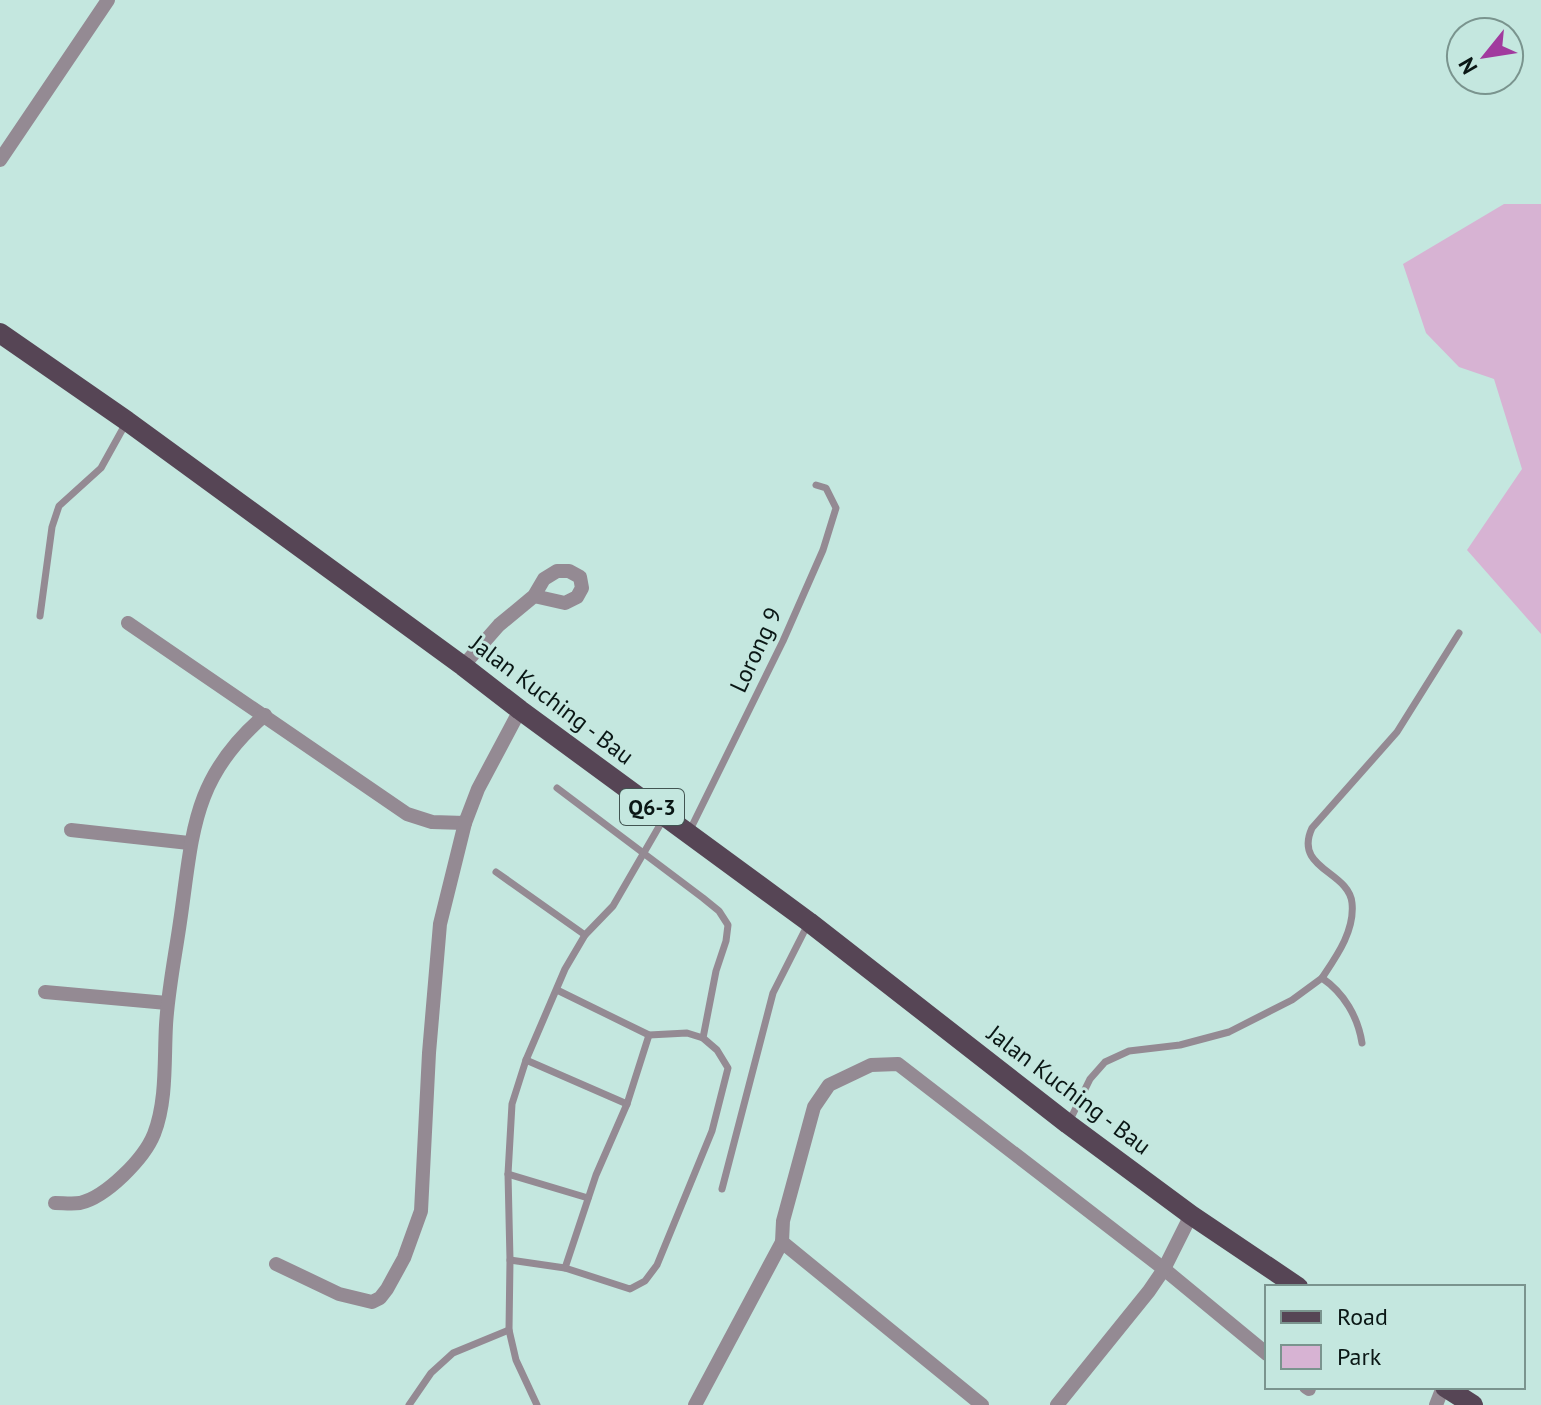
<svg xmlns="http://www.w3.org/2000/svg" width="1541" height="1405" viewBox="0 0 1541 1405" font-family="'PT Sans',sans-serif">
<rect width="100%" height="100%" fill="#c4e7df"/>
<polygon fill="#d7b3d3" points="1504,204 1541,204 1541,634 1467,550 1522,469 1494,379 1459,367 1426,333 1403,264"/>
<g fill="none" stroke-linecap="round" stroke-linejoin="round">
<g stroke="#948a93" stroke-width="7">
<polyline points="40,616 52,527 59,506 101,468 126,423"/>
<polyline points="689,832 783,641 823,550 836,508 826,488 816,485"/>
<polyline points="496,872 585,935"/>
<path d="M1322,978C1336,957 1355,931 1352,903C1349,871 1293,869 1312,828L1397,732L1459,633"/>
<polyline points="557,990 649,1035 687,1033 703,1038"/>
<polyline points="526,1060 627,1104 649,1035"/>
<path d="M1069,1122L1090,1079L1105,1062L1129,1051L1180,1045L1229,1032L1292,1000L1322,978C1344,993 1358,1017 1362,1043"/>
<polyline points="508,1174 588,1198"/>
<polyline points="722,1189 773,993 808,924"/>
<polyline points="510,1260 565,1268 630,1289 645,1281 657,1265 712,1131 728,1068 717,1050 703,1038 716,971 726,941 728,925 719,911 703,898 557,788"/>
<polyline points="565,1268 596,1175 627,1104"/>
<polyline points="409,1405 431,1373 453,1353 509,1330"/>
<polyline points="537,1405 516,1360 509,1330 510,1260 508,1174 512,1104 526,1060 565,969 585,935 613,906 664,818"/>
</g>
<g stroke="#948a93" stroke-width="14">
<polyline points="0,160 108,0"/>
<polyline points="128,623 407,814 432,822 465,823 478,789 520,710"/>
<polyline points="463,666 499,625 534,596 544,579 557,571 569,571 580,577 582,588 577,597 565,603 534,596"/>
<polyline points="71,830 189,843"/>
<polyline points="45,992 167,1003"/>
<path d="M55,1203C63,1203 72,1204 80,1203C106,1197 144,1159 154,1134C167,1101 164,1060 166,1025C168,991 175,957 180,922C193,834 191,778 265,715"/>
<polyline points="276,1264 339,1294 372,1302 380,1298 387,1289 404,1258 421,1211 429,1053 440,924 465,823"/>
<polyline points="1306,1387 1309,1389"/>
<polyline points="695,1405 782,1242"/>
<polyline points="982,1405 782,1242 783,1221 814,1107 829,1085 871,1065 898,1064 1164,1269 1267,1354"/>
<polyline points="1057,1405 1149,1291 1164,1269 1191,1215"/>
<polyline points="1436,1405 1443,1387"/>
</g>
<g stroke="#564555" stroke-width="20">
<polyline points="0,333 127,421 463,666 520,710 809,922 1068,1124 1191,1215 1298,1287"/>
<polyline points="1445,1387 1473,1405"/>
</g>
</g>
<g text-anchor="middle" stroke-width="6" stroke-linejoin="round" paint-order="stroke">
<rect fill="#c4e7df" stroke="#425552" stroke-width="2" x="620" y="789" width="64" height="36" rx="6"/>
<g font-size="22" font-weight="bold" fill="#0a1715">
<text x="652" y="815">Q6-3</text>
</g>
<g font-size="24" fill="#0a1715" stroke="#c4e7df">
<text transform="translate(756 650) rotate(-65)" y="8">Lorong 9</text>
<text transform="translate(552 700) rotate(37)" y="8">Jalan Kuching - Bau</text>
<text transform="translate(1069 1090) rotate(37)" y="8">Jalan Kuching - Bau</text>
</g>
</g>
<rect x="1265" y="1285" width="260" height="104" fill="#c4e7df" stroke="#7a948e" stroke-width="2"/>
<rect x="1281" y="1311" width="40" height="12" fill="#564555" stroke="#7a948e" stroke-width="2"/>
<text x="1337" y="1325" font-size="24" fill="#0a1715">Road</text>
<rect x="1281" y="1345" width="40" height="24" fill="#d7b3d3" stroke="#7a948e" stroke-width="2"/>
<text x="1337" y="1365" font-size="24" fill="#0a1715">Park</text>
<g transform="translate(1485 56) rotate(240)"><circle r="38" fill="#c4e7df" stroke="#7a948e" stroke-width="2"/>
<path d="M0-6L14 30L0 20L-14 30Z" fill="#a13a9e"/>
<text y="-12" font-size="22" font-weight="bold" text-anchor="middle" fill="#0a1715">N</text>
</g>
</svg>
